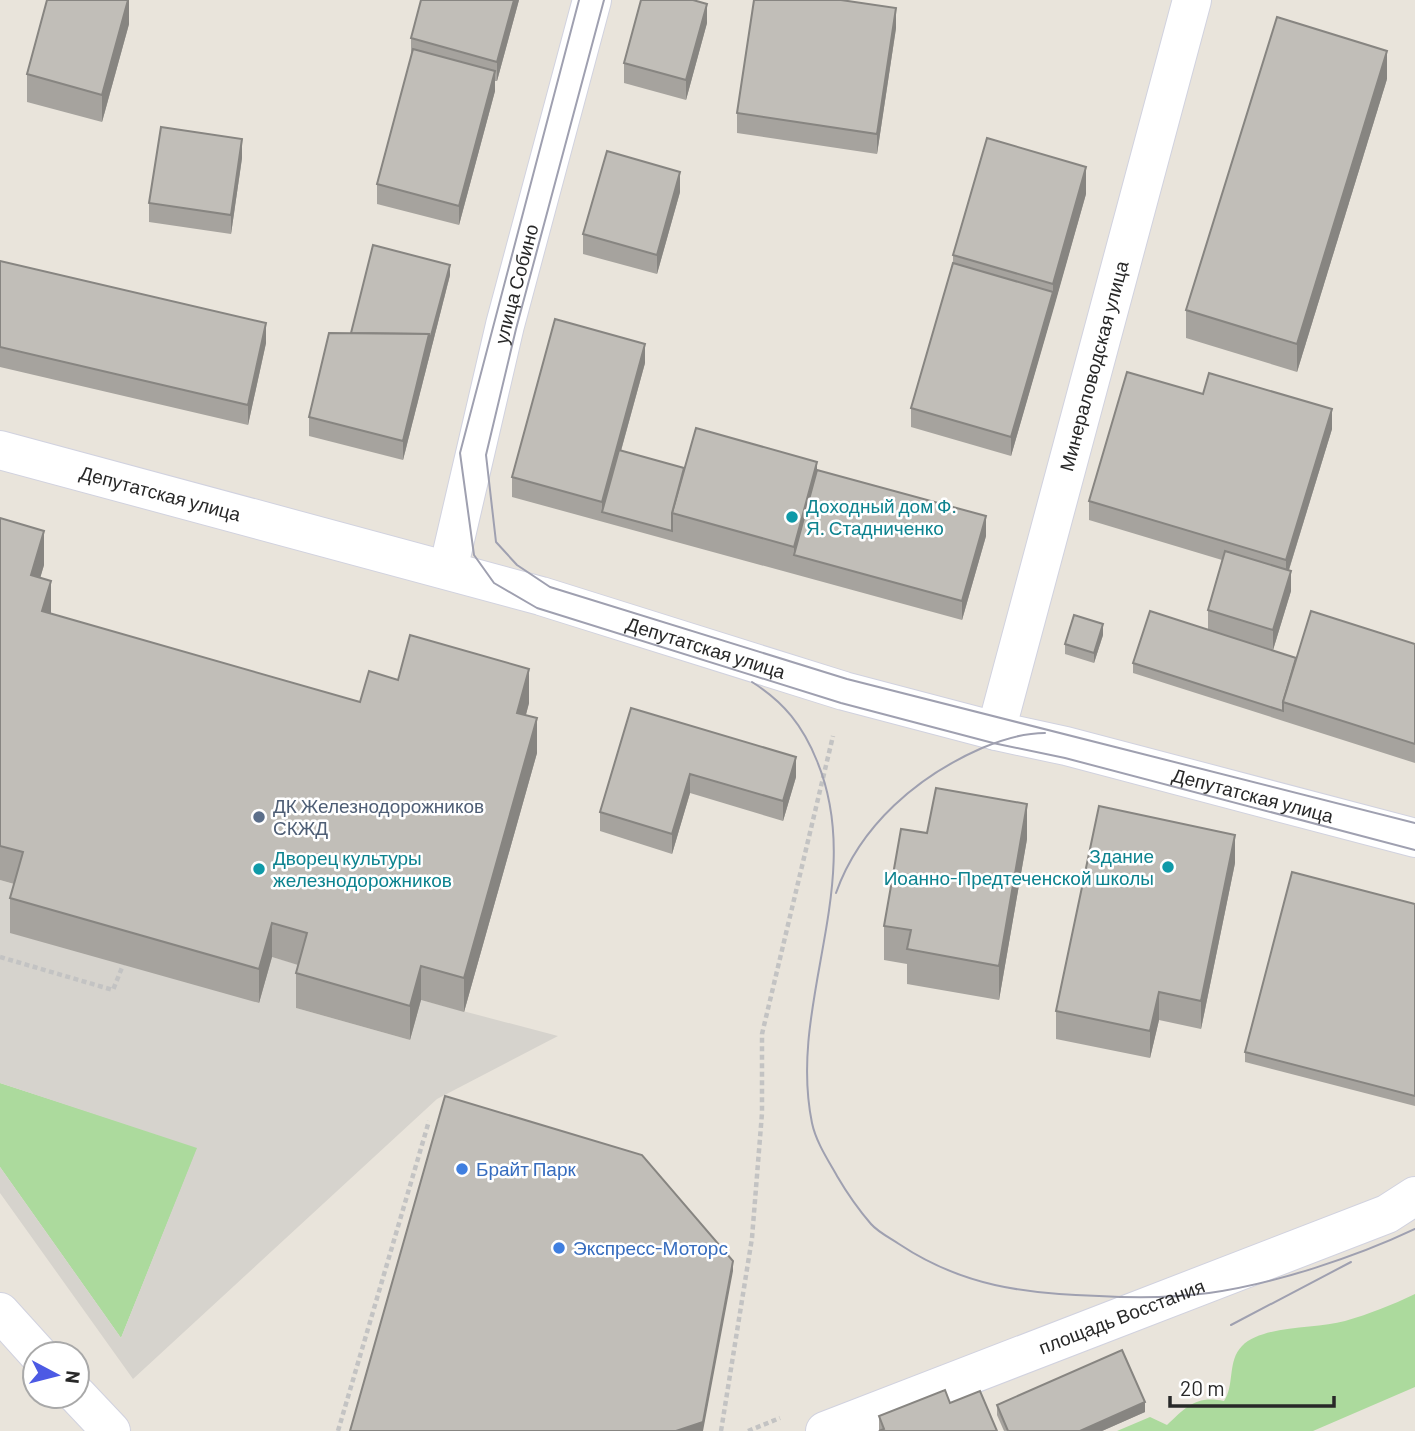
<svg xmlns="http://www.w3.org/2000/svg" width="1415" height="1431" viewBox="0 0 1415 1431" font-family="Barlow,sans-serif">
<rect width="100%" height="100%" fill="#e9e4db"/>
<g fill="#acda9d">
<polygon points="0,1083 198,1147 121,1338 0,1167"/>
<path d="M1415,1294V1387L1313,1431H1117L1150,1417L1167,1425C1186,1407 1196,1395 1224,1401C1235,1385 1227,1361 1242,1346C1263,1325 1316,1329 1345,1321C1369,1314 1392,1305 1415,1294Z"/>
</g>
<polygon fill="#d6d3cd" points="0,880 23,887 258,1003 272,957 307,967 296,1008 410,1040 421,1000 558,1036 437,1099 133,1379 0,1193 0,1167 121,1338 197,1148 0,1083"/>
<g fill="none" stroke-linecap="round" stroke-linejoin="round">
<g stroke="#d1d2df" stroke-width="40">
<g id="minor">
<path id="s1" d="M0,450L541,596L844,691L996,731L1066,746L1415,838"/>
<path id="s2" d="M448,570L505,325L592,0"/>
<path id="s3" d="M996,731L1192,0"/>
<polyline points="0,1312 38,1354"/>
<polyline points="77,1395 111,1431"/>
<path id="s4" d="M825,1431L1387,1214L1415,1196"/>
</g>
</g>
<g stroke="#c3c3c3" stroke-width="4.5" stroke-dasharray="5 3.5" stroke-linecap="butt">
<polyline points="0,957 113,990 123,965"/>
<polyline points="338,1431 429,1121"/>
<polyline points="721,1431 752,1238 762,1113 762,1034 833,736"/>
<polyline points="748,1431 780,1418"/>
</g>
<use href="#minor" stroke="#fff" stroke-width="38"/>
<g stroke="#9fa0b0" stroke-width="2">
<polyline points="579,0 460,453 474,555 494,583 537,608 841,703 993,743 1065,758 1415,850"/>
<polyline points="604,0 516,329 486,455 496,542 517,565 550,587 847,679 1415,823"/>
<path d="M752,682C784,702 803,726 817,761C867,882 787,1002 812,1123C816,1142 828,1160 837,1176C847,1193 858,1209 871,1224C878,1232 890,1238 899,1244C962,1286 1025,1294 1099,1296C1136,1298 1172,1298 1209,1293C1274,1284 1356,1257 1415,1229"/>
<path d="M836,893C860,825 918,776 982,748C1001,740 1024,733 1045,733"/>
<polyline points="1231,1325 1351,1262"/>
</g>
</g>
<g fill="#a6a39e">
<polygon points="129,0 129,24 102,122 27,102 27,74"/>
<polygon points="519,0 497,81 495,81 495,91 459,225 377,204 377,184 411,58 411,38"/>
<polygon points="707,23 686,100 624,83 624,63"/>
<polygon points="896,28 877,154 737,133 737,113"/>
<polygon points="1387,79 1297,372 1186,338 1186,310"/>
<polygon points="242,158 231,234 149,222 149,203"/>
<polygon points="680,192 657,274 583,254 583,234"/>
<polygon points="1086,194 1011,456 911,427 911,408 953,263 953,255"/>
<polygon points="0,261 266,343 248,425 0,367"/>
<polygon points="450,275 403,460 309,436 309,417 351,333"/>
<polygon points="645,363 621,451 684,468 817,470 986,536 962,620 512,497 512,477"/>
<polygon points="1203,394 1332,429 1289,570 1291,591 1273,650 1208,630 1208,610 1222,560 1089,520 1089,501"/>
<polygon points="0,518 44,565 40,578 51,614 360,702 398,680 529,703 526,715 537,753 464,1012 421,1000 410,1040 296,1008 296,973 298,965 272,957 259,1003 10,933 10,898 14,884 0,880"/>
<polygon points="1103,635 1094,663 1065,654 1065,644"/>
<polygon points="1415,644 1415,763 1133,673 1133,663 1296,658"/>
<polygon points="631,708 796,777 783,821 690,793 672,854 600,831 600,812"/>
<polygon points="927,833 1027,839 999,1000 907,984 907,964 884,960 884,926"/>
<polygon points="1235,863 1201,1029 1159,1020 1150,1058 1056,1039 1056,1011"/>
<polygon points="1415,904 1415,1106 1245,1062 1245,1052"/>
<polygon points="950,1403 879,1431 879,1416"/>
<polygon points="997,1405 1145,1412 1102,1431 1004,1431 997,1415"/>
</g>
<g fill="#878581">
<polygon points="128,0 129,0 129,24 102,122 102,95"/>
<polygon points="514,0 519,0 497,81 497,62"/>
<polygon points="707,4 707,23 686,100 686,80"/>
<polygon points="896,8 896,28 877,154 877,134"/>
<polygon points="1387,51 1387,79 1297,372 1297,344"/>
<polygon points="495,71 495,91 459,225 459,206"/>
<polygon points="242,139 242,158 231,234 231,215"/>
<polygon points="1086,167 1086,194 1053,311 1053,284"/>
<polygon points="680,172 680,192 657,274 657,255"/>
<polygon points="450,265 450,275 403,460 403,441 429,334"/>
<polygon points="1053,292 1053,311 1011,456 1011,437"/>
<polygon points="266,323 266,343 248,425 248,405"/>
<polygon points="645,344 645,363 604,512 602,512 602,502"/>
<polygon points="1332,409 1332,429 1286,579 1286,560"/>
<polygon points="817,462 817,489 794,555 794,547"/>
<polygon points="986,516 986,536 962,620 962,601"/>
<polygon points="44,531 44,565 31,609 31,575"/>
<polygon points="1291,571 1291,591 1273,650 1273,630"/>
<polygon points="51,581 51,616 42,611"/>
<polygon points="1103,624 1103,635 1094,663 1094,653"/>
<polygon points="529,669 529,703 517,747 517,713"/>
<polygon points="537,718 537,753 464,1012 464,978"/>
<polygon points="796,757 796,777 783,821 783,801"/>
<polygon points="690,774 690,793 672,854 672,834"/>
<polygon points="1027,804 1027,839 999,1000 999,966"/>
<polygon points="1235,835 1235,863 1201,1029 1201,1001"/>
<polygon points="272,923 272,957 259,1003 259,969"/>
<polygon points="421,966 421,1000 410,1040 410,1006"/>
<polygon points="1159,992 1159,1020 1150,1058 1150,1031"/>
<polygon points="733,1261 733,1271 703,1431 676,1431"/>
<polygon points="1145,1402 1145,1412 1102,1431 1080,1431"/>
</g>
<g fill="#c1beb8" stroke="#878581" stroke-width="2">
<polygon points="47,0 128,0 102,95 27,74"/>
<polygon points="421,0 514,0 497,62 411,38"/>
<polygon points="641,0 693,0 707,4 686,80 624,63"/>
<polygon points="754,0 841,0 896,8 877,134 737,113"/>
<polygon points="1277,17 1387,51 1297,344 1186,310"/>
<polygon points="413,49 495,71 459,206 377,184"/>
<polygon points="161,127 242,139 231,215 149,203"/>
<polygon points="987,138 1086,167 1053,284 953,255"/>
<polygon points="607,151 680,172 657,255 583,234"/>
<polygon points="373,245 450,265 429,343 429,334 351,333"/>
<polygon points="0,261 266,323 248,405 0,347"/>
<polygon points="953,263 1053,292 1011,437 911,408"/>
<polygon points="555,319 645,344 602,502 512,477"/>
<polygon points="329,333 429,334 403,441 309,417"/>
<polygon points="1127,372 1203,394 1209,373 1332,409 1286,560 1089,501"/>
<polygon points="696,428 817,462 794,547 672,513"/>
<polygon points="619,450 684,468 672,513 672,531 602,512"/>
<polygon points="817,470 986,516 962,601 794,555"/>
<polygon points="0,518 44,531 31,575 51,581 42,611 360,702 369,671 398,680 410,635 529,669 517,713 537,718 464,978 421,966 410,1006 296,973 307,933 272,923 259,969 10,898 23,852 0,846"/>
<polygon points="1225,551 1291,571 1273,630 1208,610"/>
<polygon points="1150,611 1296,658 1283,702 1283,711 1133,663"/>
<polygon points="1311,611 1415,644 1415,744 1283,702"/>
<polygon points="1074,615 1103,624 1094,653 1065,644"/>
<polygon points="631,708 796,757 783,801 690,774 672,834 600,812"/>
<polygon points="936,788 1027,804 999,966 907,949 911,930 884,926 901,829 927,833"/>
<polygon points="1099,806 1235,835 1201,1001 1159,992 1150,1031 1056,1011"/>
<polygon points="1292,872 1415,904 1415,1096 1245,1052"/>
<polygon points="445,1096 642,1155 733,1261 703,1422 676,1431 350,1431"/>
<polygon points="1122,1350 1145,1402 1080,1431 1008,1431 997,1405"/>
<polygon points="945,1390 950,1403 980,1391 997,1431 879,1431 884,1429 879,1416"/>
</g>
<g fill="#0f9aa8" stroke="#fff" stroke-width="2.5">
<circle cx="792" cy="517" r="7"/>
<circle cx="1168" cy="867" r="7"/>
<circle cx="259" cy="869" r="7"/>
</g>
<circle fill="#5c6f8a" stroke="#fff" stroke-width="2.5" cx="259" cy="817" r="7"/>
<g fill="#3f7fe0" stroke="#fff" stroke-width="2.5">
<circle cx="462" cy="1169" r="7"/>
<circle cx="559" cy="1248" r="7"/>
</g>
<g text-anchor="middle" stroke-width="5" stroke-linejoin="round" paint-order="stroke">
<g font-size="19" fill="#282828" stroke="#fff">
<text dy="7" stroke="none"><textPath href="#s2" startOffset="294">улица Собино</textPath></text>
<text dy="7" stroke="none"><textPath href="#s3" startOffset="378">Минераловодская улица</textPath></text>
<text dy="7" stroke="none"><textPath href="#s1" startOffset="166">Депутатская улица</textPath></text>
<text dy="7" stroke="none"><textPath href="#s1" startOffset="733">Депутатская улица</textPath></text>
<text dy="7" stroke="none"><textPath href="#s1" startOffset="1300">Депутатская улица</textPath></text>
<text dy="7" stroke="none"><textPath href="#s4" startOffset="318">площадь Восстания</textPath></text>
</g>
<g font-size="19" fill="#0d838f" stroke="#fff" text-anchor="start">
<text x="806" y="513">Доходный дом Ф.<tspan x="806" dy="22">Я. Стадниченко</tspan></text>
<text x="1154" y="863" text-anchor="end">Здание<tspan x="1154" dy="22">Иоанно-Предтеченской школы</tspan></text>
<text x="273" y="865">Дворец культуры<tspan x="273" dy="22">железнодорожников</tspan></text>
</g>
<g font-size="19" fill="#4e5e75" stroke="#fff" text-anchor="start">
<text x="273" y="813">ДК Железнодорожников<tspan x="273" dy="22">СКЖД</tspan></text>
</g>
<g font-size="19" fill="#366cbe" stroke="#fff" text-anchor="start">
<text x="476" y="1176">Брайт Парк</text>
<text x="573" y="1255">Экспресс-Моторс</text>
</g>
</g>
<g transform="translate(56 1375) rotate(97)"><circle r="33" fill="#ffffff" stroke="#a9a9a9" stroke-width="2"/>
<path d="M0-5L12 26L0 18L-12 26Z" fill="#4c5ae4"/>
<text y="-10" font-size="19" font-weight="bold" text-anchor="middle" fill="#282828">N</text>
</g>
<path d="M1170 1396v10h164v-10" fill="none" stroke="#282828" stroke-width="3.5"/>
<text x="1180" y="1396" font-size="21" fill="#282828" stroke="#ffffff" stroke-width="5" paint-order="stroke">20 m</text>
</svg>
